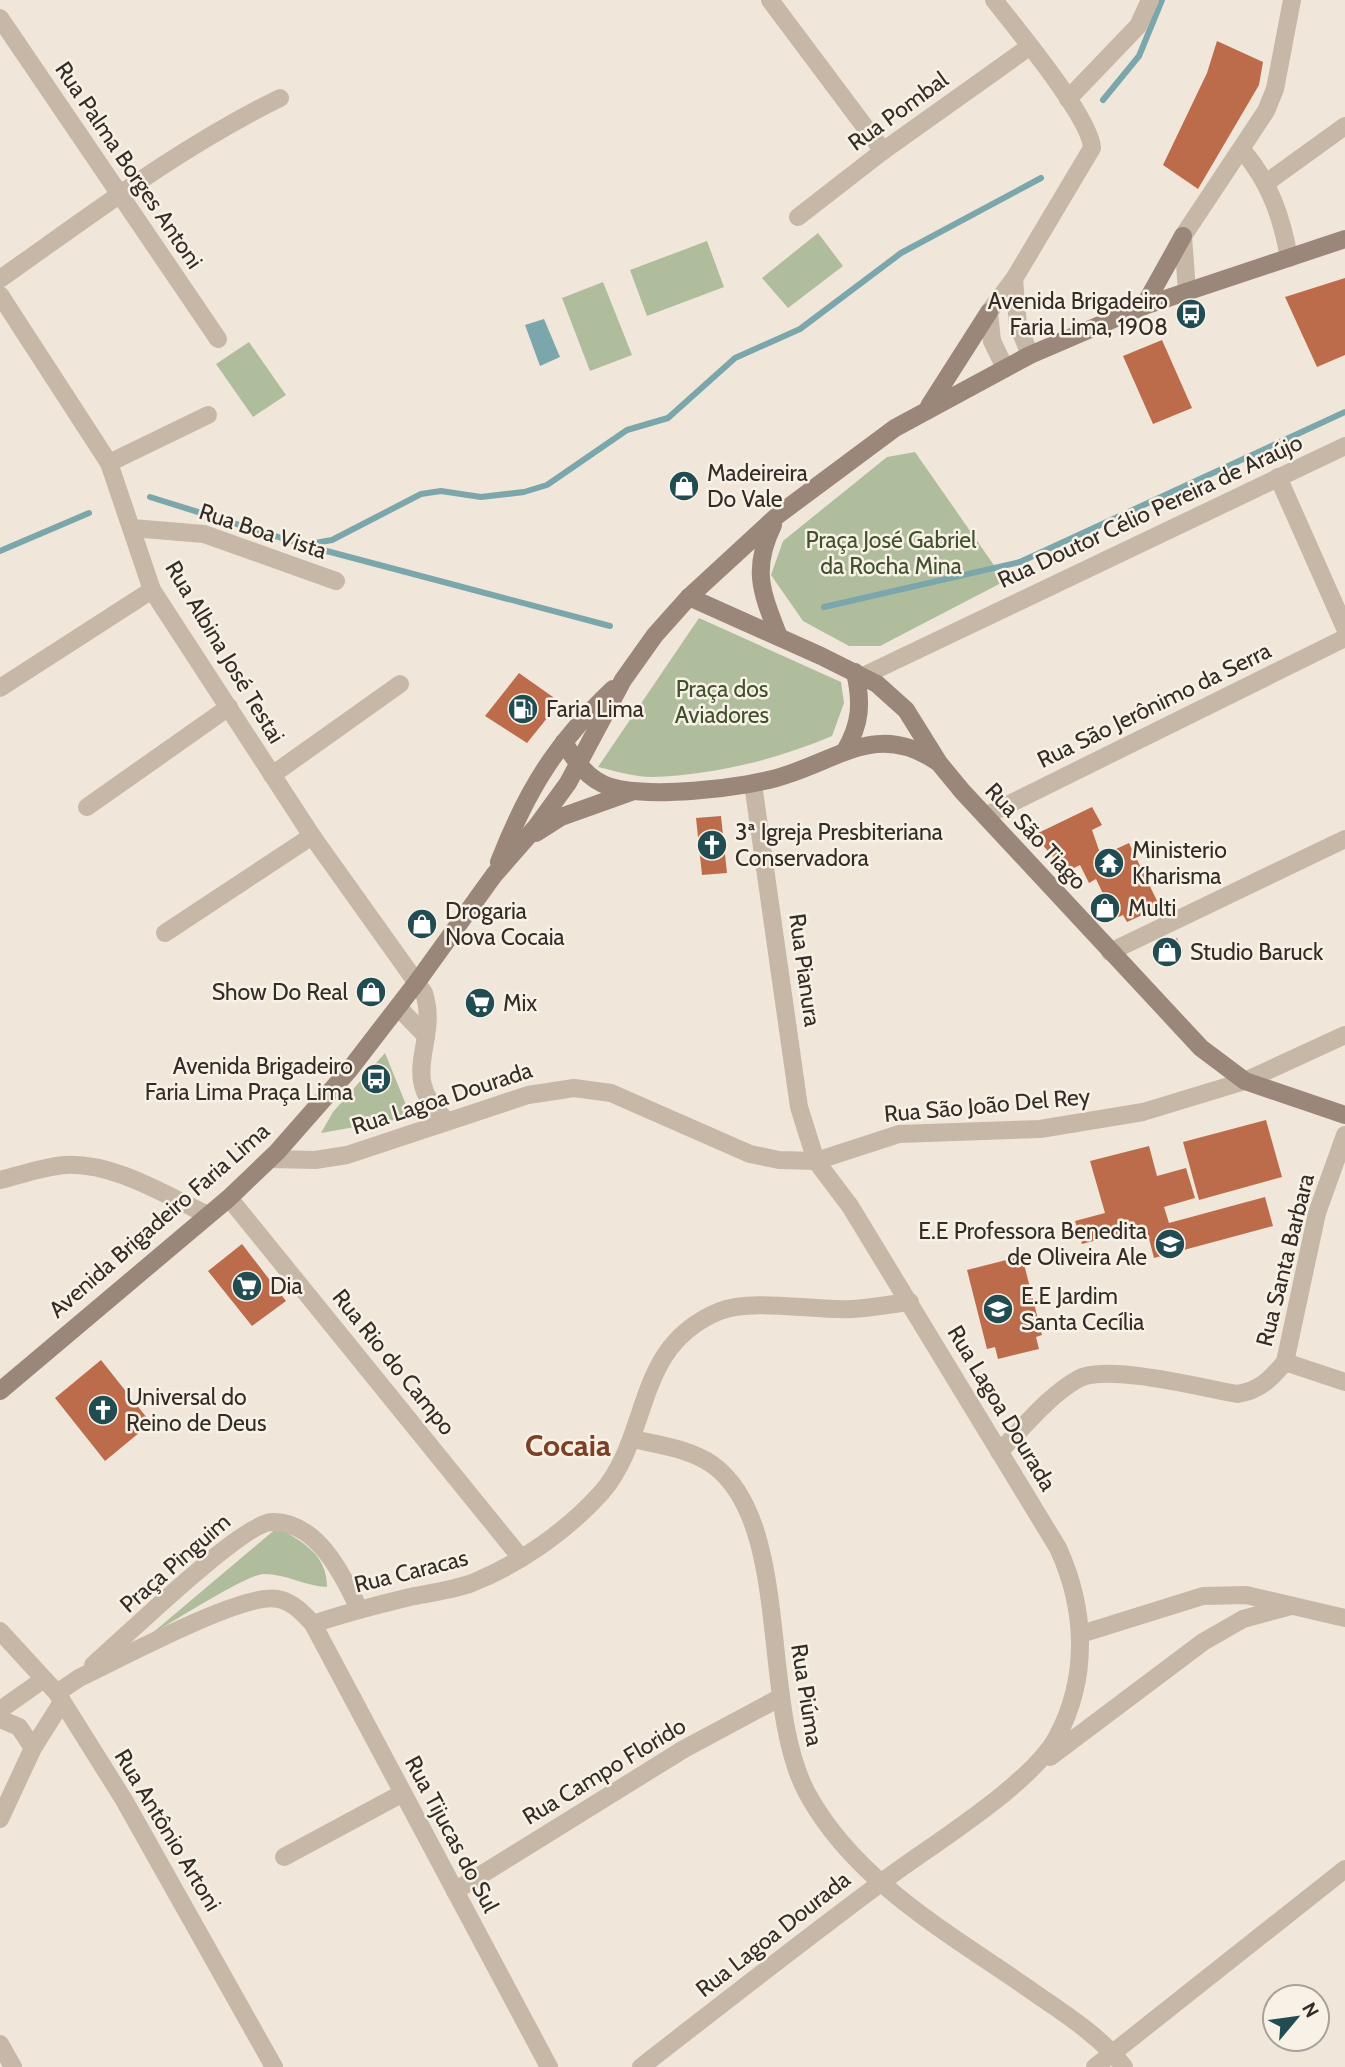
<svg xmlns="http://www.w3.org/2000/svg" width="1345" height="2067" viewBox="0 0 1345 2067" font-family="Cabin,sans-serif">
<rect width="100%" height="100%" fill="#f0e7da"/>
<g fill="#b0bd9c">
<polygon points="818,233 843,266 788,308 762,278"/>
<polygon points="707,241 724,287 647,316 630,270"/>
<polygon points="603,282 632,355 590,371 562,298"/>
<polygon points="249,342 286,395 253,417 216,364"/>
<polygon points="915,452 1005,581 880,646 849,646 803,621 771,575 783,541 887,457"/>
<path d="M699,618L841,682L844,703L832,736C775,760 714,775 652,777C635,777 615,771 598,767Z"/>
<polygon points="385,1053 411,1117 321,1133 333,1112"/>
<path d="M278,1527C303,1543 327,1554 327,1587C304,1586 287,1574 264,1574C247,1574 170,1624 150,1635Z"/>
</g>
<polygon fill="#7ba6ab" points="544,319 560,357 540,366 525,325"/>
<g fill="none" stroke-linecap="round" stroke-linejoin="round">
<g stroke="#7ba6ab" stroke-width="6">
<polyline points="1103,100 1139,56 1162,0"/>
<polyline points="150,497 304,545 610,626"/>
<polyline points="304,545 332,540 421,494 441,491 481,497 524,492 547,485 627,430 668,418 735,358 800,329 901,253 1041,178"/>
<polyline points="0,551 89,513"/>
<polyline points="824,607 1020,562 1345,412"/>
</g>
</g>
<g fill="#bd6c4b">
<polygon points="1217,41 1263,62 1259,85 1198,189 1163,165 1207,73"/>
<polygon points="1345,278 1345,355 1317,367 1285,297"/>
<polygon points="1162,340 1192,408 1153,424 1123,356"/>
<polygon points="519,673 560,702 527,743 485,716"/>
<polygon points="1092,807 1102,825 1092,830 1101,856 1129,843 1160,907 1127,922 1123,915 1116,918 1112,911 1104,915 1095,905 1106,900 1096,879 1089,883 1080,865 1066,872 1034,835"/>
<polygon points="721,816 727,873 702,875 696,818"/>
<polygon points="1177,938 1183,951 1159,963 1154,953 1156,948"/>
<polygon points="1266,1120 1282,1177 1199,1200 1183,1142"/>
<polygon points="1149,1146 1157,1176 1186,1168 1195,1198 1164,1207 1169,1223 1265,1197 1273,1226 1154,1258 1146,1227 1082,1244 1075,1221 1105,1213 1090,1161"/>
<polygon points="242,1244 286,1301 252,1326 208,1271"/>
<polygon points="1022,1256 1042,1335 1036,1337 1039,1349 998,1359 995,1347 987,1349 967,1270"/>
<polygon points="101,1360 151,1423 105,1461 55,1398"/>
</g>
<g fill="none" stroke-linecap="round" stroke-linejoin="round">
<g stroke="#c7b7a7" stroke-width="18">
<polyline points="770,0 883,151"/>
<path d="M994,0C1015,27 1091,118 1092,148L1014,279L989,312L992,341L1005,368"/>
<polyline points="0,18 218,339"/>
<polyline points="1068,99 1138,26 1150,0"/>
<path d="M1242,150C1270,182 1282,218 1289,258"/>
<polyline points="1266,183 1345,126"/>
<polyline points="798,217 883,151 1029,47"/>
<path d="M0,279C91,215 180,147 280,98"/>
<polyline points="1014,279 1018,325 1030,355"/>
<polyline points="1187,291 1183,236 1266,111 1275,89 1292,0"/>
<path d="M0,295L109,463L152,590L312,836L424,993C440,1044 396,1075 446,1120"/>
<polyline points="109,463 208,415"/>
<polyline points="1278,477 1345,628"/>
<polyline points="132,528 204,534 336,581"/>
<polyline points="863,676 1345,446"/>
<polyline points="0,688 152,590"/>
<polyline points="272,775 400,684"/>
<polyline points="87,807 229,707"/>
<polyline points="985,816 1345,638"/>
<polyline points="165,933 312,836"/>
<polyline points="1110,952 1345,839"/>
<polyline points="398,1007 426,1036"/>
<polyline points="270,1159 315,1160 347,1155 528,1095 574,1088 611,1093 750,1154 779,1160 816,1161 899,1134 1040,1129 1143,1112 1245,1081 1345,1035"/>
<path d="M0,1180C20,1175 43,1167 64,1165C114,1162 165,1195 208,1215"/>
<polyline points="229,1198 521,1558"/>
<polyline points="1285,1362 1345,1382"/>
<path d="M633,1439C660,1445 690,1449 713,1465C793,1524 759,1704 807,1793C857,1885 956,1937 1039,1996C1068,2016 1102,2038 1124,2067"/>
<path d="M999,1452C1023,1428 1048,1396 1078,1379C1106,1363 1203,1388 1237,1394C1259,1391 1271,1379 1285,1362L1317,1213L1345,1135"/>
<path d="M313,1624C345,1613 377,1605 410,1597C430,1593 453,1590 472,1583C520,1564 568,1530 602,1492C652,1433 633,1346 720,1311C752,1298 815,1311 852,1309C871,1308 891,1304 910,1302"/>
<polyline points="0,1631 57,1693 124,1800 274,2067"/>
<polyline points="1081,1634 1203,1596 1246,1595 1345,1618"/>
<path d="M93,1665C122,1640 243,1522 272,1522C317,1521 343,1575 359,1609"/>
<path d="M57,1693L79,1678C116,1661 244,1591 278,1599C293,1602 303,1613 313,1624L549,2067"/>
<polyline points="0,1710 44,1679"/>
<polyline points="0,1719 19,1727 33,1748"/>
<polyline points="1050,1757 1203,1642 1243,1619 1291,1606"/>
<polyline points="0,1819 33,1748 62,1702"/>
<polyline points="284,1857 403,1793"/>
<polyline points="455,1891 684,1749 781,1697"/>
<polyline points="0,2044 13,2067"/>
<path d="M641,2067C721,2005 801,1942 882,1882C928,1847 1031,1785 1057,1737C1089,1677 1086,1609 1058,1548L850,1206L816,1161L799,1107L753,784"/>
<polyline points="1095,2067 1345,1869"/>
</g>
<g stroke="#9a8779" stroke-width="18">
<polyline points="1144,306 1183,236"/>
<polyline points="929,406 989,312"/>
<path d="M773,525C751,570 762,593 779,637"/>
<polyline points="689,597 821,656 877,684 906,710 939,763 962,791 1201,1048 1245,1081 1345,1115"/>
<path d="M564,742C573,758 585,776 603,784C638,801 749,788 786,775C842,757 879,723 936,761"/>
<path d="M845,751C861,723 862,703 855,672"/>
<polyline points="536,833 561,817 631,792"/>
<path d="M499,862C527,790 556,743 613,689"/>
<polyline points="0,1391 229,1198 277,1152 350,1069 417,982 494,875 536,827 568,783 623,680 655,635 689,597 778,515 895,428 1030,355 1144,306 1345,239"/>
</g>
</g>
<defs>
<g id="bus-disc" transform="scale(1.575)"><circle r="9.5" fill="#204c52" stroke="#f8f1e6"/><path d="M-5-6H5V4H4V6H2V4H-2V6H-4V4H-5ZM-3.5-4V0h7V-4ZM-3.5 1.2v1.5H-2V1.2ZM2 1.2v1.5H3.5V1.2Z" fill="#fff"/></g>
<g id="shop-disc" transform="scale(1.575)"><circle r="9.5" fill="#204c52" stroke="#f8f1e6"/><path d="M-5-2.5h2.3a2.7 3.5 0 0 1 5.4 0H5L5.5 6h-11ZM-1.5-2.5h3a1.5 2.3 0 0 0-3 0Z" fill="#fff"/></g>
<g id="fuel-disc" transform="scale(1.575)"><circle r="9.5" fill="#204c52" stroke="#f8f1e6"/><path d="M-5.5-6h7V0h2V4h1.3V-2.5L3-4.5l.8-.8L6-3V5H2.5V1h-1V6h-7ZM-4.2-4.7v3.2H.2V-4.7Z" fill="#fff"/></g>
<g id="church-disc" transform="scale(1.575)"><circle r="9.5" fill="#204c52" stroke="#f8f1e6"/><path d="M-1.2-6h2.4v3.5h3.3v2.4h-3.3V6h-2.4V-.1h-3.3v-2.4h3.3Z" fill="#fff"/></g>
<g id="temple-disc" transform="scale(1.575)"><circle r="9.5" fill="#204c52" stroke="#f8f1e6"/><path d="M0-6L5-2H3V0L6.5 2.5H4V6H1.5V3h-3V6H-4V2.5H-6.5L-3 0V-2H-5Z" fill="#fff"/></g>
<g id="supermarket-disc" transform="scale(1.575)"><circle r="9.5" fill="#204c52" stroke="#f8f1e6"/><path d="M-6-5.5h2.5l.6 2H6L4.5 2H-2.5L-4.4-4H-6ZM-1.5 3.2a1.3 1.3 0 1 0 .1 0ZM3 3.2a1.3 1.3 0 1 0 .1 0Z" fill="#fff"/></g>
<g id="school-disc" transform="scale(1.575)"><circle r="9.5" fill="#204c52" stroke="#f8f1e6"/><path d="M0-5L7-2L0 1L-7-2ZM-4 1L0 2.5L4 1V4Q0 6-4 4Z" fill="#fff"/></g>
</defs>
<g fill-rule="evenodd">
<use href="#bus-disc" x="1191" y="314"/>
<use href="#shop-disc" x="684" y="486"/>
<use href="#fuel-disc" x="523" y="709"/>
<use href="#church-disc" x="712" y="845"/>
<use href="#temple-disc" x="1109" y="863"/>
<use href="#shop-disc" x="1105" y="908"/>
<use href="#shop-disc" x="422" y="924"/>
<use href="#shop-disc" x="1167" y="952"/>
<use href="#shop-disc" x="371" y="992"/>
<use href="#supermarket-disc" x="480" y="1003"/>
<use href="#bus-disc" x="376" y="1079"/>
<use href="#school-disc" x="1170" y="1244"/>
<use href="#supermarket-disc" x="247" y="1286"/>
<use href="#school-disc" x="998" y="1309"/>
<use href="#church-disc" x="103" y="1410"/>
</g>
<g text-anchor="middle" stroke-width="5" stroke-linejoin="round" paint-order="stroke">
<g font-size="23" fill="#342c27" stroke="#f8f1e6">
<text transform="translate(898 111) rotate(-36)" y="8">Rua Pombal</text>
<text transform="translate(129 165) rotate(56)" y="8">Rua Palma Borges Antoni</text>
<text transform="translate(1150 511) rotate(-25)" y="8">Rua Doutor Célio Pereira de Araújo</text>
<text transform="translate(263 531) rotate(18)" y="8">Rua Boa Vista</text>
<text transform="translate(225 652) rotate(59)" y="8">Rua Albina José Testai</text>
<text transform="translate(1154 705) rotate(-26)" y="8">Rua São Jerônimo da Serra</text>
<text transform="translate(1036 836) rotate(47)" y="8">Rua São Tiago</text>
<text transform="translate(805 970) rotate(82)" y="8">Rua Pianura</text>
<text transform="translate(442 1098) rotate(-18)" y="8">Rua Lagoa Dourada</text>
<text transform="translate(987 1105) rotate(-5)" y="8">Rua São João Del Rey</text>
<text transform="translate(159 1220) rotate(-41)" y="8">Avenida Brigadeiro Faria Lima</text>
<text transform="translate(1285 1260) rotate(-76)" y="8">Rua Santa Barbara</text>
<text transform="translate(394 1362) rotate(51)" y="8">Rua Rio do Campo</text>
<text transform="translate(1002 1408) rotate(59)" y="8">Rua Lagoa Dourada</text>
<text transform="translate(175 1563) rotate(-41)" y="8">Praça Pinguim</text>
<text transform="translate(411 1571) rotate(-14)" y="8">Rua Caracas</text>
<text transform="translate(807 1695) rotate(81)" y="8">Rua Piúma</text>
<text transform="translate(604 1771) rotate(-31)" y="8">Rua Campo Florido</text>
<text transform="translate(168 1830) rotate(59)" y="8">Rua Antônio Artoni</text>
<text transform="translate(452 1834) rotate(62)" y="8">Rua Tijucas do Sul</text>
<text transform="translate(773 1934) rotate(-38)" y="8">Rua Lagoa Dourada</text>
</g>
<g font-size="23" fill="#342c27" stroke="#f8f1e6" text-anchor="start">
<text x="1168" y="309" text-anchor="end">Avenida Brigadeiro<tspan x="1168" dy="26">Faria Lima, 1908</tspan></text>
<text x="707" y="481">Madeireira<tspan x="707" dy="26">Do Vale</tspan></text>
<text x="546" y="717">Faria Lima</text>
<text x="735" y="840">3ª Igreja Presbiteriana<tspan x="735" dy="26">Conservadora</tspan></text>
<text x="1132" y="858">Ministerio<tspan x="1132" dy="26">Kharisma</tspan></text>
<text x="1128" y="916">Multi</text>
<text x="445" y="919">Drogaria<tspan x="445" dy="26">Nova Cocaia</tspan></text>
<text x="1190" y="960">Studio Baruck</text>
<text x="348" y="1000" text-anchor="end">Show Do Real</text>
<text x="503" y="1011">Mix</text>
<text x="353" y="1074" text-anchor="end">Avenida Brigadeiro<tspan x="353" dy="26">Faria Lima Praça Lima</tspan></text>
<text x="1147" y="1239" text-anchor="end">E.E Professora Benedita<tspan x="1147" dy="26">de Oliveira Ale</tspan></text>
<text x="270" y="1294">Dia</text>
<text x="1021" y="1304">E.E Jardim<tspan x="1021" dy="26">Santa Cecília</tspan></text>
<text x="126" y="1405">Universal do<tspan x="126" dy="26">Reino de Deus</tspan></text>
</g>
<g font-size="23" fill="#41502d" stroke="#f8f1e6">
<text x="891" y="548">Praça José Gabriel<tspan x="891" dy="26">da Rocha Mina</tspan></text>
<text x="722" y="697">Praça dos<tspan x="722" dy="26">Aviadores</tspan></text>
</g>
<g font-size="30" font-weight="bold" fill="#7d3f26" stroke="#f8f1e6">
<text x="568" y="1456">Cocaia</text>
</g>
</g>
<g transform="translate(1296 2018) rotate(61)"><circle r="33" fill="#f8f1e6" stroke="#aaa29a" stroke-width="2"/>
<path d="M0-5L12 26L0 18L-12 26Z" fill="#204c52"/>
<text y="-10" font-size="19" font-weight="bold" text-anchor="middle" fill="#342c27">N</text>
</g>
</svg>
